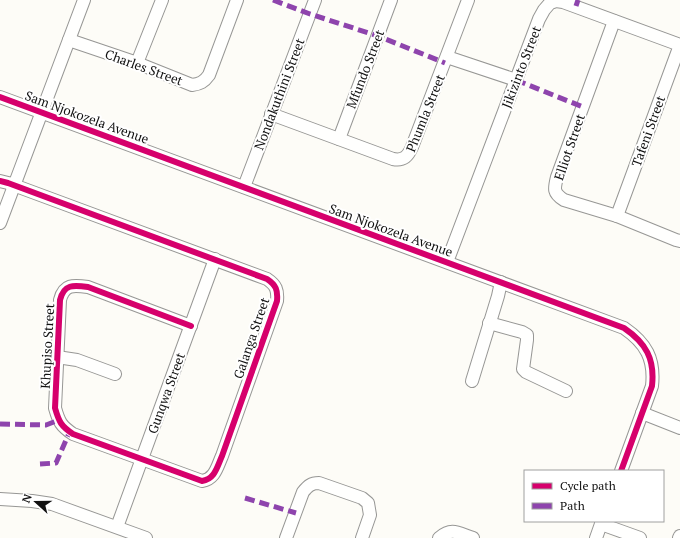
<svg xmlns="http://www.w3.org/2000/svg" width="680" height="538" viewBox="0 0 680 538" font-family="'PT Serif',serif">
<rect width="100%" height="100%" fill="#fdfcf7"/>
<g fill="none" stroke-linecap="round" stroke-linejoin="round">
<g stroke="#979795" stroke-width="14">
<g id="minor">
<path d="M614,21L557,177C554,189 553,193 564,200L617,216L676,240L680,241"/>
<path d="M69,40L137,63L192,85C200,84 204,82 209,75L237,0"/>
<polyline points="447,57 516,80"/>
<polyline points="137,63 162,0"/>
<path d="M0,97L624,328C646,343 655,359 652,386L621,471"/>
<path d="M271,114L393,159C404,161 408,156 412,147L468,0"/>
<polyline points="339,139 391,0"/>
<path d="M0,181L8,183L267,279C276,285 278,290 277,301L222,456C217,467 215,479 202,481L73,434C61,426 59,422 55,408L60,300C64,284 73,285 88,287L191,326"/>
<polyline points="244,187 315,0"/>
<polyline points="617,216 680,45"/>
<polyline points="0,223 84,0"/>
<polyline points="447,262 539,19 544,10 550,3 556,1 563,2 680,45"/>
<polyline points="489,323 522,332 527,335 527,340 523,369 526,372 566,391"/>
<polyline points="57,357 77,360 115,374"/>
<polyline points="472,381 498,296 501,282"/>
<polyline points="642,413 680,428"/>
<polyline points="0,499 32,501 52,504 146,538"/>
<polyline points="601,524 640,538"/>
<polyline points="117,527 215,259"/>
<path d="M286,538L303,492C308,486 311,483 319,483L362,498L368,503L370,515L362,538"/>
<path d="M439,538C452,527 458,533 473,538"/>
<polyline points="596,538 602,521"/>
<polyline points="679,538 680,536"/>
</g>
</g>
<use href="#minor" stroke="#fffffe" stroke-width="12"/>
<g stroke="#8e44ad" stroke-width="5" stroke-dasharray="10 5" stroke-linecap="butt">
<polyline points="273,0 310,14 378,36 445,63"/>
<polyline points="576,6 578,0"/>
<polyline points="516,80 583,107"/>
<polyline points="0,424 46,425 59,420"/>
<polyline points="40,464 56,463 70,431"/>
<polyline points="245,498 296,513"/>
</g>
<g stroke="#fff" stroke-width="8">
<g id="cycleway">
<path d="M0,97L624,328C646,343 655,359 652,386L621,471"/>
<path d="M0,181L8,183L267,279C276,285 278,290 277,301L222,456C217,467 215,479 202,481L73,434C61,426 59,422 55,408L60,300C64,284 73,285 88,287L191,326"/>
</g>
</g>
<use href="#cycleway" stroke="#d6006c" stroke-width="6"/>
</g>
<g text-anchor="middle" stroke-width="4" stroke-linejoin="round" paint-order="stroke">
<g font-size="13" fill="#111" stroke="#fff">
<text transform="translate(144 67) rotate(20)" y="5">Charles Street</text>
<text transform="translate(521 67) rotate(-69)" y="5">Jikizinto Street</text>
<text transform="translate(365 69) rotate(-69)" y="5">Mfundo Street</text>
<text transform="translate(279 94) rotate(-69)" y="5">Nondakuthini Street</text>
<text transform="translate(425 113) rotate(-68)" y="5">Phumla Street</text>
<text transform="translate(87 117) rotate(20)" y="5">Sam Njokozela Avenue</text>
<text transform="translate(648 131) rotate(-70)" y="5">Tafeni Street</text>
<text transform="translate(569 147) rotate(-71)" y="5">Elliot Street</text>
<text transform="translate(391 230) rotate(20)" y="5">Sam Njokozela Avenue</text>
<text transform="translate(251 338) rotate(-71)" y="5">Galanga Street</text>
<text transform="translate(47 346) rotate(-87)" y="5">Khupiso Street</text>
<text transform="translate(166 393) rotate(-70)" y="5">Gunqwa Street</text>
</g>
</g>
<rect x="524" y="470" width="140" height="52" fill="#ffffff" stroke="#a0a0a0"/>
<rect x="532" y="483" width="20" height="6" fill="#d6006c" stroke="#a0a0a0"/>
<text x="560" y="490" font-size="12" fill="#111111">Cycle path</text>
<rect x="532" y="503" width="20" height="6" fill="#8e44ad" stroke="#a0a0a0"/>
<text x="560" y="510" font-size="12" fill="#111111">Path</text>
<g transform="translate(36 502) rotate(291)" stroke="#ffffff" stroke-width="3" paint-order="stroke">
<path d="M0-3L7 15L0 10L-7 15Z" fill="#111111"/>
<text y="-6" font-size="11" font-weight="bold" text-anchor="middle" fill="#111111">N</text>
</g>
</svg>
